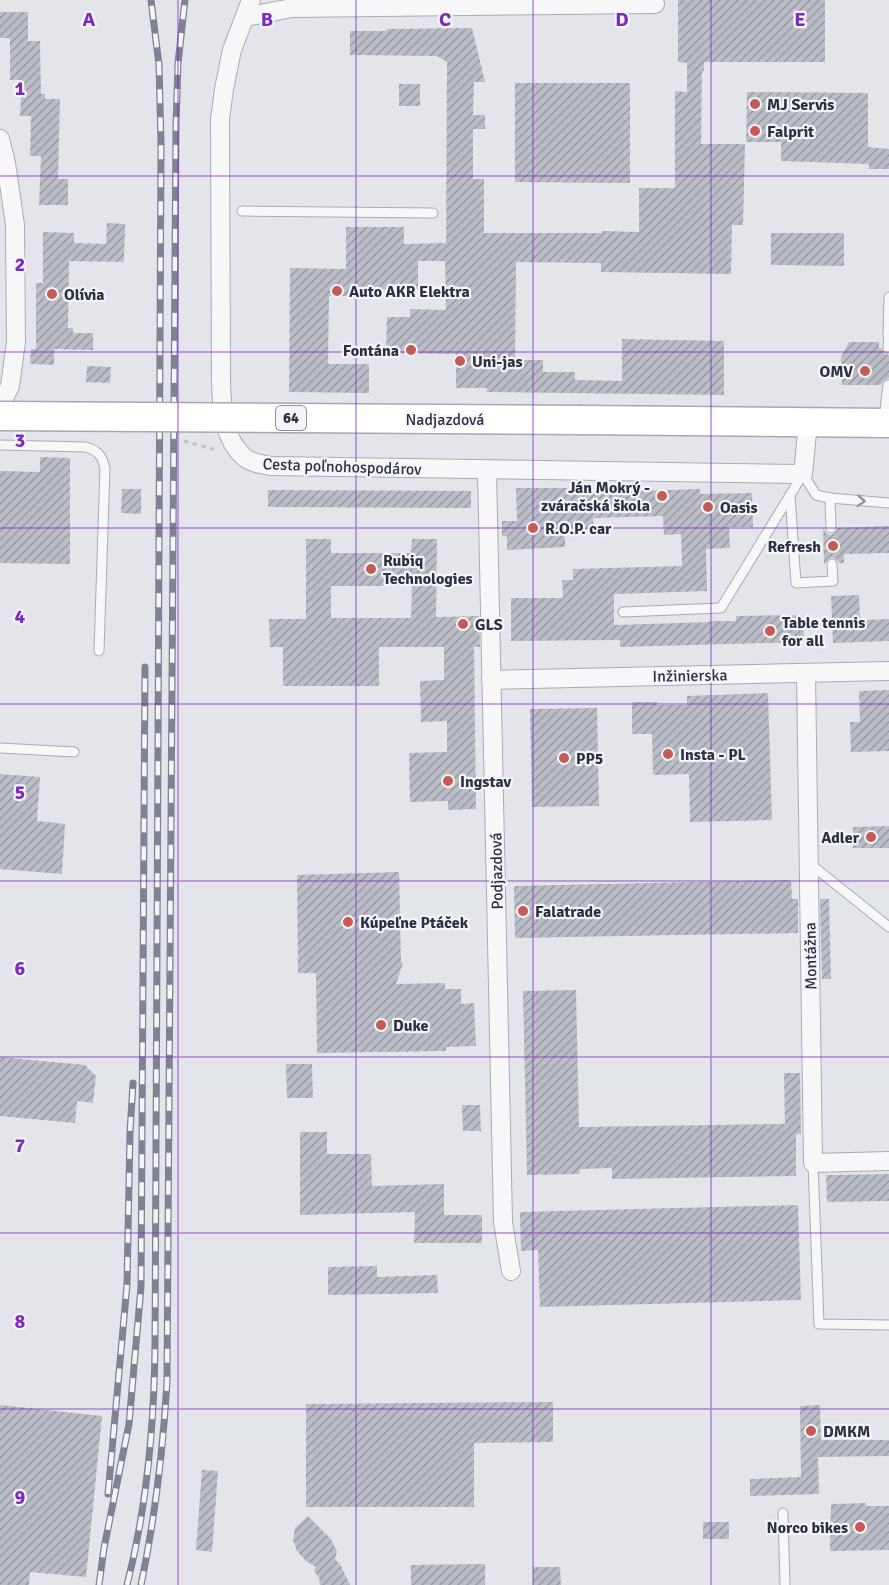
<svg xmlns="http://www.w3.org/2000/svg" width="889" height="1585" viewBox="0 0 889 1585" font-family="Signika,sans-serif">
<defs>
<pattern id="building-hatch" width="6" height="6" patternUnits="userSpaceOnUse" patternTransform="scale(1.5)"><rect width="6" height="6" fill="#bcbec7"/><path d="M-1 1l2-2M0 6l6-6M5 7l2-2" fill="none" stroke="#999ba3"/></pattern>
</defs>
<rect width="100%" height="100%" fill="#e4e5eb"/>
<g fill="url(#building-hatch)" fill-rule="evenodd">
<polygon points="678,0 825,0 825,62 704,62 704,71 702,71 701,144 745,144 743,225 732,225 731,274 601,272 601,263 516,262 515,360 543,360 543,372 575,372 575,380 622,381 622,339 724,341 724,395 487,392 487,388 456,388 456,354 386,353 387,317 410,317 410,309 446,310 445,261 418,261 418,290 374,289 374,296 329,296 328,364 369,364 369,393 289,392 290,268 346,269 346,227 404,227 404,244 446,243 447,62 437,56 350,55 350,31 386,31 387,29 472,28 485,82 474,82 473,115 485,115 485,129 473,129 473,179 484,179 484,233 602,233 602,231 639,232 639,188 675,188 675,91 687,92 687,63 678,62"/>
<polygon points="0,12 28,12 28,41 40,41 41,94 45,94 45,99 60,99 58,179 68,179 68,205 39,205 41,156 30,156 31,116 20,116 22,80 10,80 10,38 0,38"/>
<polygon points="515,83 630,83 630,183 515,182"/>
<rect x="399" y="84" width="21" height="22"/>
<polygon points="747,92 868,93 868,147 889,149 889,169 869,169 869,164 781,161 781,142 746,142"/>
<polygon points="107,223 125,224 124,262 69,261 68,328 73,328 73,333 93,333 93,350 54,349 54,365 30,364 31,349 36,349 36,283 43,283 43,232 74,233 74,243 106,244"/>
<polygon points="771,233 844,233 844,266 771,265"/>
<polygon points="849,342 879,342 879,348 881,348 885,354 889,355 889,378 883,381 881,385 842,385 841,357"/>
<polygon points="87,366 111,367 110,383 86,382"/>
<polygon points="40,457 70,458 70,564 0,563 0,471 40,472"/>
<polygon points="516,488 572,488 572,493 700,489 700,494 752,493 753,527 729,527 730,548 706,549 707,591 614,594 614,625 711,622 711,621 736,621 736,616 803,615 804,642 620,647 620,640 511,641 511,598 563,598 562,580 573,580 573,569 682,566 681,534 664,535 663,516 593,518 594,529 565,530 565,547 507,550 507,536 502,536 502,521 517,521"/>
<polygon points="122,489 141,489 141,514 121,513"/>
<polygon points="268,490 471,491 471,508 268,507"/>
<polygon points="889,526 889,553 844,554 844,563 839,563 837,560 832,557 828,559 825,564 824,564 823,528 827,534 831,535 835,533 838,528"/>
<path d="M306,539H331V553H411L412,539H437L436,617L479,616L480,647H474L476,809L448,810V801L410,802L409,753L447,752V721L421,722L420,681L444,680V647H379V686H283V647H270L269,619H306ZM331,586H412L411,618H331Z"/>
<polygon points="859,595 860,620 889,619 889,641 833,643 831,596"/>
<polygon points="889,690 889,751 851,752 850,722 860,722 859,691"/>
<polygon points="768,693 772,820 690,822 689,774 653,775 652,734 632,734 632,702 657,702 656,705 687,705 687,696"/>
<polygon points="597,708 599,806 532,807 530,709"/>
<polygon points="0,774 40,777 37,821 65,824 62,874 0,869"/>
<polygon points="889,826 889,848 853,848 853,827"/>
<polygon points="399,872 401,962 403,963 396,984 445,983 445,989 461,989 461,1004 474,1003 476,1046 446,1047 446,1051 317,1053 316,973 298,973 297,875"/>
<polygon points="791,880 792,899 798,899 798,933 515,938 514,886"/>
<polygon points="820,899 829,899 831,979 822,979"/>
<polygon points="576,990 579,1127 785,1124 784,1073 800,1073 801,1134 796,1134 796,1176 612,1179 612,1168 580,1169 579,1174 527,1175 523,991"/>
<polygon points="0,1057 85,1065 96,1076 93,1103 77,1101 75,1123 0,1116"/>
<polygon points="286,1064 312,1064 313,1098 287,1098"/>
<polygon points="462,1105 480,1105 481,1131 463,1131"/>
<polygon points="300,1132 327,1132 327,1154 371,1154 372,1186 444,1184 444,1215 482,1215 482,1243 414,1243 415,1212 300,1215"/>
<polygon points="889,1174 889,1201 827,1202 826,1175"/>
<polygon points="798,1205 801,1300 540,1307 538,1250 521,1251 520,1212"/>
<polygon points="377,1266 377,1277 437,1275 438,1293 328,1295 328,1267"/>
<polygon points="553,1402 553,1442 474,1443 474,1507 306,1507 306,1404"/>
<polygon points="0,1405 102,1416 86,1577 30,1572 29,1585 0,1585"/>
<polygon points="820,1405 821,1440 889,1440 889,1456 818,1457 819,1494 750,1496 750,1479 801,1477 800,1406"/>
<polygon points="202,1470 218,1471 212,1552 196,1550"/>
<polygon points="866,1503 866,1506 889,1506 889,1550 830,1551 831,1504"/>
<polygon points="308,1516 330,1538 337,1551 335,1559 341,1566 350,1585 320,1585 319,1578 314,1571 316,1567 306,1561 297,1551 293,1540 295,1528"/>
<rect x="703" y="1522" width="26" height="17"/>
<polygon points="485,1564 485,1585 411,1585 411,1565"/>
<polygon points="533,1567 560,1567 561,1585 533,1585"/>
</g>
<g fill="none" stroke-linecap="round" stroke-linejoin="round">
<g stroke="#a9abb5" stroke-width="11">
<g id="service">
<polyline points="242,211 433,213"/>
<polyline points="888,336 889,297"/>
<polyline points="888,348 889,336"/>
<polyline points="884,418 888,385"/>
<path d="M0,445L85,447C98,450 102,456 105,468L99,651"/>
<polyline points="790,495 796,583 833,581 832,564"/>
<polyline points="830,498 831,528"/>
<polyline points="623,612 721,608 803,474 816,495 830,498 889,503"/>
<polyline points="0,748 74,752"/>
<polyline points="809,863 889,927"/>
<polyline points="813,1163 819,1324 889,1325"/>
<polyline points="783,1513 785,1585"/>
</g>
</g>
<g stroke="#a9abb5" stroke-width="20">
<g id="minor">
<path d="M251,0L232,50L224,89L220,119L221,383C222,409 223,438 244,457C251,463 261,464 270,466L803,474L808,422"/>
<polyline points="245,17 292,8 655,4"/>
<polyline points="0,139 6,163 15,225 16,342 10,386 0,406"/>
<polyline points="487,470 503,1222 511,1271"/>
<polyline points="806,673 813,1163 889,1161"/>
<polyline points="491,680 889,671"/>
</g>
</g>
<g stroke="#a5a8b5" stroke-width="31">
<polyline id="primary" points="582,420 889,423"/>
</g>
<polyline stroke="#c2c3c9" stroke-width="3" stroke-dasharray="4.5 4.5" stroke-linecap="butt" points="184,441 216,450"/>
<use href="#service" stroke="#f7f7f9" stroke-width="9"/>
<use href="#minor" stroke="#f7f7f9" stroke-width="18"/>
<use href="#primary" stroke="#fff" stroke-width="28"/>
<g stroke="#7f8293" stroke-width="7">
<g id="rail">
<polyline points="108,1494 127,1285 130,1132 133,1083"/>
<polyline points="99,1585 104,1548 129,1424 141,1287 145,667"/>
<path d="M127,1585C147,1507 154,1428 155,1347L161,143L159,65L151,0"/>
<path d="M141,1585C155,1518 163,1451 167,1382L176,125L178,63L185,0"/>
</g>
</g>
<use href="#rail" stroke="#f4f5f8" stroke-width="4.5" stroke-dasharray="14" stroke-linecap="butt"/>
<g stroke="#a5a8b5" stroke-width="31" stroke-linecap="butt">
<polyline id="primary-bridge" points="0,416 582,420"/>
</g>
<use href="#primary-bridge" stroke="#fff" stroke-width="28"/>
</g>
<defs><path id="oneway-chevron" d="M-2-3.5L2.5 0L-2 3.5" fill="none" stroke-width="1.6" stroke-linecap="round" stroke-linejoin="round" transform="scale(1.5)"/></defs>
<use stroke="#92949e" href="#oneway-chevron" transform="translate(861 501) rotate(4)"/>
<path fill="none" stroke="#7b2cbf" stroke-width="1.5" stroke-opacity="0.55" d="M178,0V1585M356,0V1585M533,0V1585M711,0V1585M0,176H889M0,352H889M0,528H889M0,704H889M0,881H889M0,1057H889M0,1233H889M0,1409H889"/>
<g fill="#c35c56" stroke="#f4f5f8" stroke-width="2">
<circle cx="755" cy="104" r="6"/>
<circle cx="755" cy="131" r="6"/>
<circle cx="337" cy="291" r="6"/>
<circle cx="52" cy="294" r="6"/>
<circle cx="411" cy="350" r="6"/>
<circle cx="460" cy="361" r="6"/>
<circle cx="865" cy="371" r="6"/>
<circle cx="662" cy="496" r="6"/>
<circle cx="708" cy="507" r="6"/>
<circle cx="533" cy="528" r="6"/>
<circle cx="833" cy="546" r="6"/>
<circle cx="371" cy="569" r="6"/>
<circle cx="463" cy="624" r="6"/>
<circle cx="770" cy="631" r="6"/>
<circle cx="668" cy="754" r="6"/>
<circle cx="564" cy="758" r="6"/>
<circle cx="448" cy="781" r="6"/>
<circle cx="871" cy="837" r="6"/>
<circle cx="523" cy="911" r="6"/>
<circle cx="348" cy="922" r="6"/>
<circle cx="381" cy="1025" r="6"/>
<circle cx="811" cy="1431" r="6"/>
<circle cx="860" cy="1527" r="6"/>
</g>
<g text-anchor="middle" stroke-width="4.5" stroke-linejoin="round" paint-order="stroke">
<rect fill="#f4f5f8" stroke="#696b79" stroke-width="1.5" x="276" y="406" width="30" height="24" rx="4.5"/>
<g font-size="15" font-weight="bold" fill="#2d3042">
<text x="291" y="423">64</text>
</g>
<g font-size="16" font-weight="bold" fill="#2d3042" stroke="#f4f5f8" text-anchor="start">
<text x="767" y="110">MJ Servis</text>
<text x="767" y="137">Falprit</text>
<text x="349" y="297">Auto AKR Elektra</text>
<text x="64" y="300">Olívia</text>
<text x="399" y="356" text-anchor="end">Fontána</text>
<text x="472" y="367">Uni-jas</text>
<text x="853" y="377" text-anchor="end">OMV</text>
<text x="650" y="493" text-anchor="end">Ján Mokrý -<tspan x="650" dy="18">zváračská škola</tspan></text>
<text x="720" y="513">Oasis</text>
<text x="545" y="534">R.O.P. car</text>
<text x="821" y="552" text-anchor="end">Refresh</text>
<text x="383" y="566">Rubiq<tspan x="383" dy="18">Technologies</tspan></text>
<text x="782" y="628">Table tennis<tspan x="782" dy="18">for all</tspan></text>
<text x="475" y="630">GLS</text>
<text x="680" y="760">Insta - PL</text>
<text x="576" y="764">PP5</text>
<text x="460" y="787">Ingstav</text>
<text x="859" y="843" text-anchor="end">Adler</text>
<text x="535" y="917">Falatrade</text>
<text x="360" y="928">Kúpeľne Ptáček</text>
<text x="393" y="1031">Duke</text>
<text x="823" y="1437">DMKM</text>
<text x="848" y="1533" text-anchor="end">Norco bikes</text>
</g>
<g font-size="16" fill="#2d3042" stroke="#f4f5f8">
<text x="445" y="425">Nadjazdová</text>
<text transform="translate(342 466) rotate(2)" y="6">Cesta poľnohospodárov</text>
<text transform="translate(690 675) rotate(-1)" y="6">Inžinierska</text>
<text transform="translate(496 871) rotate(-91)" y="6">Podjazdová</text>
<text transform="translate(810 956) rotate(-91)" y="6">Montážna</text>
</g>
</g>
<g font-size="20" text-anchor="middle" font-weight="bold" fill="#7b2cbf" stroke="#f4f5f8" stroke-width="4.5" stroke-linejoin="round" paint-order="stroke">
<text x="89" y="26">A</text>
<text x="267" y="26">B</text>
<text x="445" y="26">C</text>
<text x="622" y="26">D</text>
<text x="800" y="26">E</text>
<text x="20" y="95">1</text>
<text x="20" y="271">2</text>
<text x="20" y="447">3</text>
<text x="20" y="623">4</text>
<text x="20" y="799">5</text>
<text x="20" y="975">6</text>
<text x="20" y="1152">7</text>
<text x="20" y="1328">8</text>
<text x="20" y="1504">9</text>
</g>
</svg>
